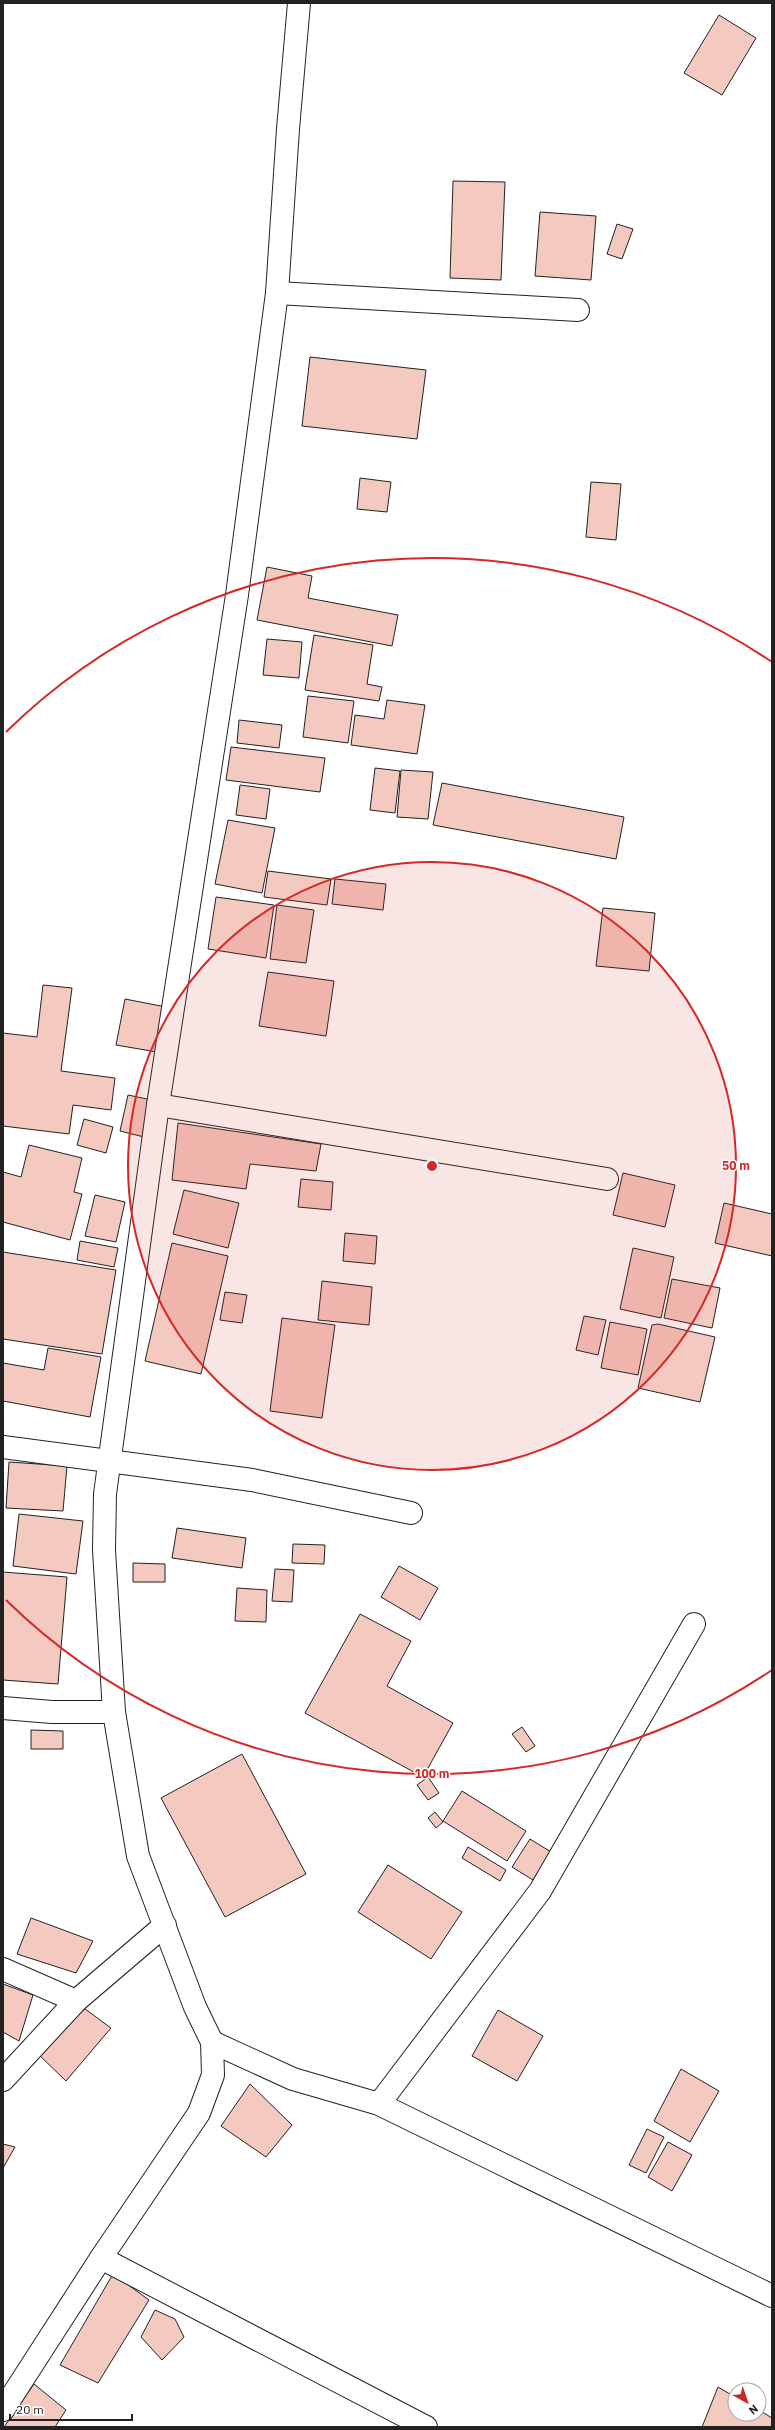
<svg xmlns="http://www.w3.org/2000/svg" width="775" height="2430" viewBox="0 0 775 2430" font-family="'IBM Plex Sans',sans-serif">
<rect width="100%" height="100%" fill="#fff"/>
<g fill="#f3c9c0" stroke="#222">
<polygon points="719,15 756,38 722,95 684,73"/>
<polygon points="453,181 505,182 501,280 450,278"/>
<polygon points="540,212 596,216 591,280 535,276"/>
<polygon points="617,224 633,229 622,259 607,254"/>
<polygon points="310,357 426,370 417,439 302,426"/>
<polygon points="360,478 391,482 387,512 357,509"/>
<polygon points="591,482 621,484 616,540 586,537"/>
<polygon points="267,567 312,576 308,598 398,615 392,646 257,620"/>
<polygon points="314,635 373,645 367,684 382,687 379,701 305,690"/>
<polygon points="267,639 302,642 299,678 263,675"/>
<polygon points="308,696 354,701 348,743 303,737"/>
<polygon points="387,700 425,705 417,754 351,745 355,715 384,719"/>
<polygon points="239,720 282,725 279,748 237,743"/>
<polygon points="231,747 325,758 320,792 226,780"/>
<polygon points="375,768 400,771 395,813 370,810"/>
<polygon points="401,770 433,772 428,819 397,817"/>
<polygon points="442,783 624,817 616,859 433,825"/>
<polygon points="240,785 270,789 266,819 236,815"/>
<polygon points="228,820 275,828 262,893 215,884"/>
<polygon points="268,871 331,879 327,905 264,897"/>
<polygon points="335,879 386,884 383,910 332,904"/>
<polygon points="216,897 274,905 266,958 208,949"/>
<polygon points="277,905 314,910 306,963 270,959"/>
<polygon points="603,908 655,913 649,971 596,966"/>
<polygon points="268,972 334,981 326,1036 259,1026"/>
<polygon points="43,985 72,988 61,1071 115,1078 111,1110 73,1105 69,1134 3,1126 3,1033 37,1037"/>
<polygon points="125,999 166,1007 157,1052 116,1045"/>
<polygon points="128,1095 152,1100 144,1137 120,1131"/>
<polygon points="84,1119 113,1127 106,1153 77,1145"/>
<polygon points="178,1123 321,1144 316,1171 250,1164 246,1189 172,1180"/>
<polygon points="29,1145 82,1158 74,1192 82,1194 70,1240 3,1222 3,1172 21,1177"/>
<polygon points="623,1173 675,1185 665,1227 613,1215"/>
<polygon points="301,1179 333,1182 331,1210 298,1207"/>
<polygon points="184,1190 239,1203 228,1248 173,1234"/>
<polygon points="95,1195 125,1202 116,1242 85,1236"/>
<polygon points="724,1203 772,1214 772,1256 715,1243"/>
<polygon points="345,1233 377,1236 375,1264 343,1261"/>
<polygon points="80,1241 118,1248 114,1267 77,1260"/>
<polygon points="172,1243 228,1256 201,1374 145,1361"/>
<polygon points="633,1248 674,1257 661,1318 620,1309"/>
<polygon points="3,1252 116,1270 102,1354 3,1339"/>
<polygon points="672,1279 720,1288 712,1328 664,1318"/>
<polygon points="322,1281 372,1287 369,1325 318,1320"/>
<polygon points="225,1292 247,1295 242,1323 220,1320"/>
<polygon points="584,1316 606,1320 598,1355 576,1350"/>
<polygon points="282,1318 335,1325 322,1418 270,1411"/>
<polygon points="610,1322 647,1329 638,1375 601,1368"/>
<polygon points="658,1324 715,1337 700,1402 638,1388 652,1325"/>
<polygon points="48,1348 101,1357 90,1417 3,1401 3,1363 44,1370"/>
<polygon points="9,1462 67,1466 63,1511 6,1508"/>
<polygon points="19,1514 83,1521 76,1574 13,1566"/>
<polygon points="177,1528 246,1538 242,1568 172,1558"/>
<polygon points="293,1544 325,1545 324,1564 292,1563"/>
<polygon points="133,1563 165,1564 165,1582 133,1582"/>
<polygon points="399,1566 438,1588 420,1620 381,1597"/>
<polygon points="275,1569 294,1570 292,1602 272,1601"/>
<polygon points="3,1572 67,1577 58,1684 3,1680"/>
<polygon points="237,1588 267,1590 266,1622 235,1621"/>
<polygon points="360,1614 411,1641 387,1686 453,1723 423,1777 305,1713"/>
<polygon points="522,1727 535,1746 526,1752 512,1734"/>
<polygon points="31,1730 63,1731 63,1749 31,1749"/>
<polygon points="242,1754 306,1874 225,1917 161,1798"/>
<polygon points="428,1777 439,1793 428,1800 417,1785"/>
<polygon points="462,1791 526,1831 507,1861 443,1821"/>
<polygon points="435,1812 443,1822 436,1828 428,1818"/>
<polygon points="530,1839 551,1852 533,1880 512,1867"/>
<polygon points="468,1847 506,1870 500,1881 462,1858"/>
<polygon points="388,1865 462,1912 431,1959 358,1912"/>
<polygon points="31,1918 93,1941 76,1973 17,1954"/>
<polygon points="3,1984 33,1995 19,2041 3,2032"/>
<polygon points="81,2006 111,2028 66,2081 34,2050"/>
<polygon points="498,2010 543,2036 517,2081 472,2056"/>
<polygon points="681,2069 719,2091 690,2142 654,2121"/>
<polygon points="250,2084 292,2125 266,2157 221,2126"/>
<polygon points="647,2129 664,2137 646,2173 629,2165"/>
<polygon points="668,2142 692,2155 672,2191 648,2177"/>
<polygon points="3,2144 15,2147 3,2168"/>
<polygon points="113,2274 149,2300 98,2383 60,2365"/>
<polygon points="155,2310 175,2319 184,2337 162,2360 141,2337"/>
<polygon points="34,2384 66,2410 55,2427 4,2427"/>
<polygon points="718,2387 735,2397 735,2414 759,2414 759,2410 772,2418 772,2427 702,2427"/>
</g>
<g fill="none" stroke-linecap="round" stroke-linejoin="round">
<g stroke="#222" stroke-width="24">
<g id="minor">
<polyline points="277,293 578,310"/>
<polyline points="158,1105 607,1179"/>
<polyline points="3,1447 252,1480 411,1513"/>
<polyline points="3,1708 52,1712 114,1712"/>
<polyline points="3,1969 76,2001 165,1925"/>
<polyline points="212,2042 293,2079 379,2104 772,2296"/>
<polyline points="3,2080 76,2001"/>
<polyline points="379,2104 540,1891 694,1624"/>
<polyline points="101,2258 426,2427"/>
<polyline points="3,2410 101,2258 199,2113 213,2075 212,2042 195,2007 138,1856 114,1712 104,1550 105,1494 158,1105 237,595 277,293 288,129 299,3"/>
</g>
</g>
<use href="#minor" stroke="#fff" stroke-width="22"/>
</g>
<circle cx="432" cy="1166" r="304" fill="#d62828" fill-opacity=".12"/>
<g fill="none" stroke="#d62828" stroke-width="2">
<circle cx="432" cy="1166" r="304"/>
<path d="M772 1670A608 608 0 0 1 6 1600M6 732A608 608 0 0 1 772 662"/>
</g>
<circle cx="432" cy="1166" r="6" fill="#d62828" stroke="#fff" stroke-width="2"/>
<g font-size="12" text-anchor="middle" font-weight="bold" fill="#d62828" stroke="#fff" stroke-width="3" stroke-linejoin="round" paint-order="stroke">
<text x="736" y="1170">50 m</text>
<text x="432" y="1778">100 m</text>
</g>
<rect width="775" height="2430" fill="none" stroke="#222222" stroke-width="8"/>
<g transform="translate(747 2402) rotate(140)"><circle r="19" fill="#ffffff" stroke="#a7a7a7"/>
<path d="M0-3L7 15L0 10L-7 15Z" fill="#c62828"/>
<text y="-6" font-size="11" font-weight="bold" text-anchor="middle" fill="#222222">N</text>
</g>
<path d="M10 2414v6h122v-6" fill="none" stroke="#222222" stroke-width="2"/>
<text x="16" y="2414" font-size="12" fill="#222222" stroke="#ffffff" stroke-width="3" paint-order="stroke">20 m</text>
</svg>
